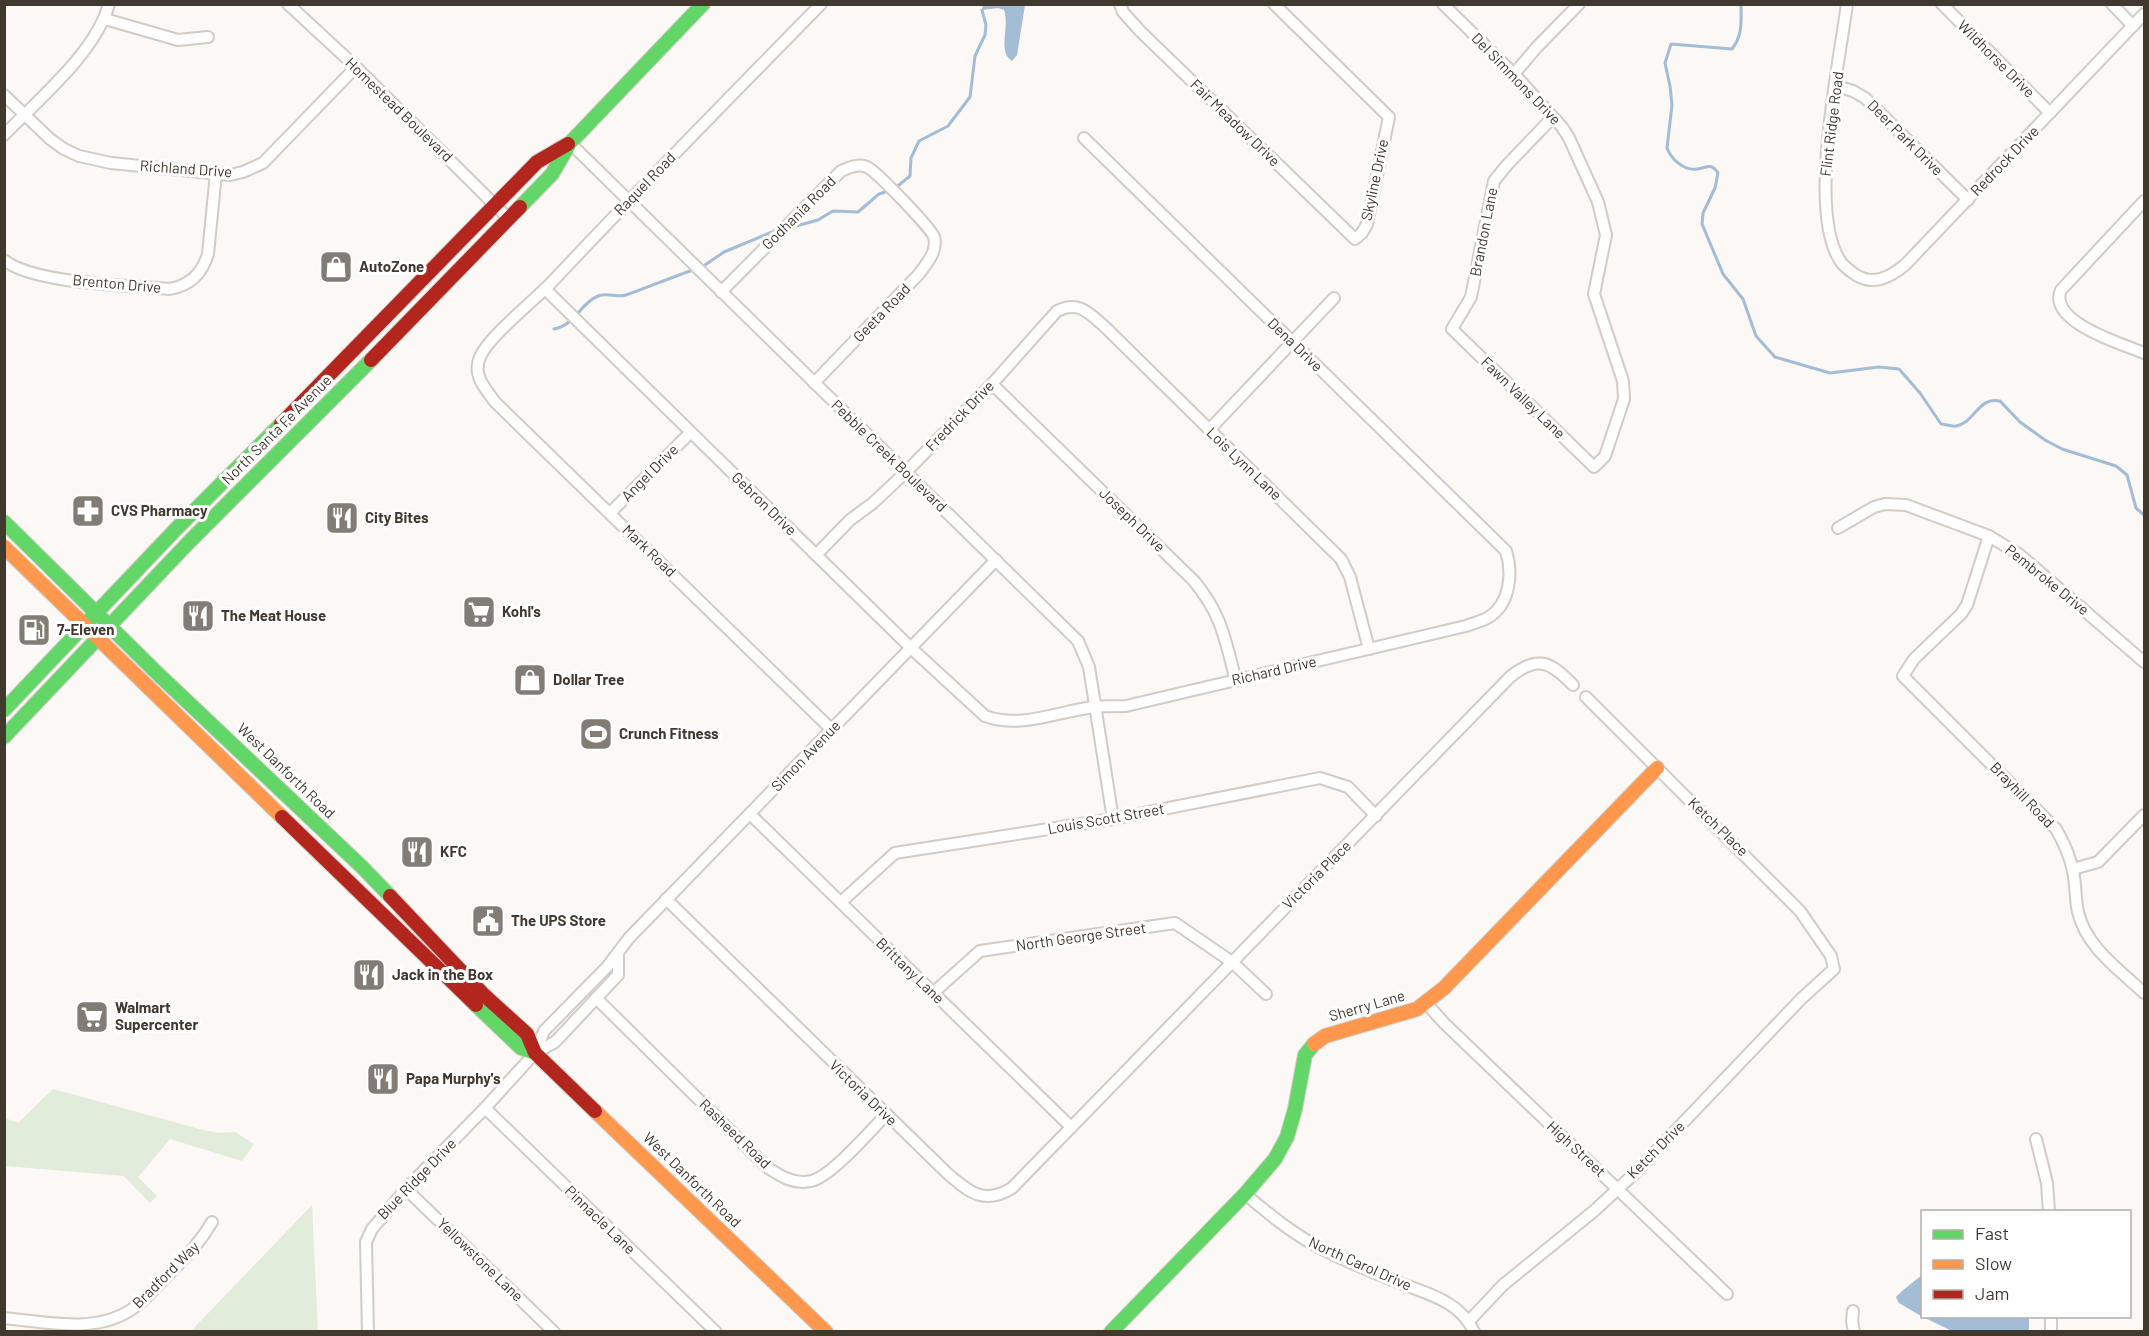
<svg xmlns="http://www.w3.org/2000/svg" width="2149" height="1336" viewBox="0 0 2149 1336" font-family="Barlow,sans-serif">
<rect width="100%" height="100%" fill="#fbf8f5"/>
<g fill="#e2ecdb">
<polygon points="53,1089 203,1130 219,1133 235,1132 254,1144 242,1161 170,1139 138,1177 157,1196 150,1203 124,1176 5,1166 5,1118 18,1123"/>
<polygon points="312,1205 318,1331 191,1331"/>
</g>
<g fill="#a2bdd5">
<path d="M983,5H1025L1017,55L1012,61C997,51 1010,27 1004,10L998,8L982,10Z"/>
<polygon points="1922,1275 1922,1316 2029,1317 2029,1331 1952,1331 1921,1316 1899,1303 1896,1297 1902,1291"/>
</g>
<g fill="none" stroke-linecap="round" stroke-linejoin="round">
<g stroke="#a2bdd5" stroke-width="3">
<path d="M1741,4C1741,21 1743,35 1732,49L1671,44L1665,63L1670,86L1672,105L1667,148C1671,159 1684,171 1697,169C1707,168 1711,162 1718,173L1715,188L1703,213L1702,224L1723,274L1743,299L1756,336L1775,357L1830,373L1879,367L1899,369L1920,393L1941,424C1945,424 1952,427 1956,426C1975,423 1978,396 2000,401L2020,422L2045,440L2062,449L2116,466L2127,475L2136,508L2144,515"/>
<polyline points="894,189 910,176 911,158 919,141 948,126 970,97 975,56 985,35 986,25 982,10"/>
<polyline points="789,228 818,220 833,211 858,212 879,194 888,191"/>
<polyline points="702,267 724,252 777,230"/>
<path d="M554,329C577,324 579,304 598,296C607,292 617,298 626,295C649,287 672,277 696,269"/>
</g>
<g stroke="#d1ccc6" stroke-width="14">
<g id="street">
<polyline points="288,4 356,67 508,218"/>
<path d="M821,4C731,96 640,188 552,282C534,301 489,336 480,357C472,375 485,388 495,402L831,729"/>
<polyline points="1120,4 1123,12 1140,31 1355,239 1362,233 1367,224 1389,117 1274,4"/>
<polyline points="1443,4 1514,74 1562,127 1569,138 1598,202 1606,235 1594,294 1623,381 1624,399 1605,456 1594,467 1452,329 1471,297 1494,181 1507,165 1553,117"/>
<path d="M1847,4C1839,65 1808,207 1839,259C1842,265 1850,271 1856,275C1874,286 1890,277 1905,265L2144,14"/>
<polyline points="1942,4 2050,113"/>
<polyline points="2112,4 2133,26"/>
<polyline points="105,19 178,40 208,37"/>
<polyline points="1514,74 1537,47 1579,4"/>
<polyline points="1836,86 1853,91 1865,98 1968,200"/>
<polyline points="4,95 50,139 64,149 79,156 111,163 230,175 243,172 263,163 356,67"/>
<path d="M4,135C39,99 96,52 109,4"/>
<polyline points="570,143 1078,641 1089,667 1113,819"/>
<path d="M2144,201L2061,290C2047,322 2123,344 2144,353"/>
<path d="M4,260C33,284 129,285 169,289C189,286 202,274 208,254L216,173"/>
<path d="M545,289L911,648L985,716C1020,729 1057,712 1093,707C1103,706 1115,706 1126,706L1466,626C1473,623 1483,621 1489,617C1510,604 1513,573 1506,551L1084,138"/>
<path d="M721,292L841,171C849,168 858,163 867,167C877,172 932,229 934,237C938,251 927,263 919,274L814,383"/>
<path d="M992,384L1194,581C1222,615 1225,639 1236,681"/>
<polyline points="1209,430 1334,298"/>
<polyline points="610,513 690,433"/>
<polyline points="1838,528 1874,507 1885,504 1906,505 1989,536 2020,555 2144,662"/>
<path d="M1989,536L1967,605L1961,614L1914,659L1903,676L2056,829C2063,841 2070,857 2073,871C2076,885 2075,899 2078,912C2086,947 2120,970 2144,993"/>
<path d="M816,555L850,520L873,503L906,472L992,384L1057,311C1078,300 1089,313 1104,326L1341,559L1350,577L1369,649"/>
<polyline points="750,814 1071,1127"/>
<polyline points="2073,869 2098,862 2144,815"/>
<path d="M666,899L948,1174C970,1193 985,1205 1012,1188L1510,677C1537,655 1550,661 1573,685"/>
<polyline points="841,902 895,853 1113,819 1320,778 1348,787 1376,816"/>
<polyline points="933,993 980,951 1175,923 1232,962 1266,994"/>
<path d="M596,998L767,1167C780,1176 794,1185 811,1181C831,1177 870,1131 886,1115"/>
<polyline points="1426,1003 1445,1024 1727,1294"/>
<polyline points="535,1053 555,1042 618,975 618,953"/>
<polyline points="485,1108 716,1332"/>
<polyline points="2036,1139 2047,1183 2049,1212"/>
<polyline points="406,1189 554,1332"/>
<path d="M1245,1194C1270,1215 1294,1235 1324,1250C1348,1262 1374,1273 1400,1283C1428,1294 1460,1301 1474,1332"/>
<polyline points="1853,1311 1852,1321 1854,1332"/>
<polyline points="2051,1316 2051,1332"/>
<path d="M4,1318C47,1322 98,1335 135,1307C146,1299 155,1288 165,1278C184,1259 198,1246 212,1222"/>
<polyline points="1469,1321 1503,1285 1594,1211 1636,1172 1801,999 1834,969 1831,956 1800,911 1586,697"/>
<polyline points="368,1332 366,1242 372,1229 406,1189 485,1108 535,1053 544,1031 607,967 629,938 996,560"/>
</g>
</g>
<g stroke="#d1ccc6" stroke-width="16">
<g id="fast">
<polyline points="520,207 552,174 570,143 703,4"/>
<polyline points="4,522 157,673 362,867 390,896"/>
<polyline points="4,710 177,528 281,424"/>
<polyline points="4,737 190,541 371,360"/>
<polyline points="476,1005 521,1048 535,1053"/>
<polyline points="1111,1332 1245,1194 1275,1159 1287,1137 1295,1109 1305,1055 1314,1044"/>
</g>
</g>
<g stroke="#d1ccc6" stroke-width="16">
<g id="slow">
<polyline points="4,547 282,817"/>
<polyline points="1314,1044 1325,1036 1417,1009 1444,988 1657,768"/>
<polyline points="595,1111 826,1332"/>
</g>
</g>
<g stroke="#d1ccc6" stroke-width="16">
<g id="jam">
<polyline points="371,360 520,207"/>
<polyline points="281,424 537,162 568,144"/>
<polyline points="282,817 476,1005"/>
<polyline points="390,896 484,995 527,1034 535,1053 595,1111"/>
</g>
</g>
<use href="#street" stroke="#fefefe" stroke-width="10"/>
<use href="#fast" stroke="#63d668" stroke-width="14"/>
<use href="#slow" stroke="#ff974d" stroke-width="14"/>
<use href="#jam" stroke="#b3261e" stroke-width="14"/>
</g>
<defs>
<g id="shop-square" transform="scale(1.725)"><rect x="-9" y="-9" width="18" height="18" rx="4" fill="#827c74" stroke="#fff"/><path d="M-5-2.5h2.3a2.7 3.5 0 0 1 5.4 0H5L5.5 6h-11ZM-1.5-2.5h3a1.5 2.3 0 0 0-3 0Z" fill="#fff"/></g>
<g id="pharmacy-square" transform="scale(1.725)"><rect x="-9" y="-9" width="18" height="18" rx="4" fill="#827c74" stroke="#fff"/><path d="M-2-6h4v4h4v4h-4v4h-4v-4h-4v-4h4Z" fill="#fff"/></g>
<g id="restaurant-square" transform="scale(1.725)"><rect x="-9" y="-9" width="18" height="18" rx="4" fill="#827c74" stroke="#fff"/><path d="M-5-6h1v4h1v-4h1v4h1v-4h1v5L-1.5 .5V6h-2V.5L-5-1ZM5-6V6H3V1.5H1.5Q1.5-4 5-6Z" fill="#fff"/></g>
<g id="supermarket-square" transform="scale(1.725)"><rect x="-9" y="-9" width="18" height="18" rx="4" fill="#827c74" stroke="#fff"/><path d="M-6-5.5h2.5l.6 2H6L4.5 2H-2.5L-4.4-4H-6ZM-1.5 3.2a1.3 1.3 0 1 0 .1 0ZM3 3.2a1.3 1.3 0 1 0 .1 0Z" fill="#fff"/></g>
<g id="fuel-square" transform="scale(1.725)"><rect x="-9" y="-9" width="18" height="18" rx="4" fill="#827c74" stroke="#fff"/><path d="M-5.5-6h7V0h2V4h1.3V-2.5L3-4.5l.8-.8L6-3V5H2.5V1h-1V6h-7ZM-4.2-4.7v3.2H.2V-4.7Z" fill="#fff"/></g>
<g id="stadium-square" transform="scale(1.725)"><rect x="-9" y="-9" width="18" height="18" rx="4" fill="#827c74" stroke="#fff"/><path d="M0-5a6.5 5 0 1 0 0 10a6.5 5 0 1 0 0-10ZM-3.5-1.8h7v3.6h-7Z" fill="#fff"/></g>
<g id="civic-square" transform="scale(1.725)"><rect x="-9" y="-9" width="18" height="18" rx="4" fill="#827c74" stroke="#fff"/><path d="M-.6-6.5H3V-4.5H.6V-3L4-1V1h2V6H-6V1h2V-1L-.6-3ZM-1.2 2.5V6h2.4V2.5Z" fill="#fff"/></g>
</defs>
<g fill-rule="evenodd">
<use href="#shop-square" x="336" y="267"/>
<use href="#pharmacy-square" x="88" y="511"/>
<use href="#restaurant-square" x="342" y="518"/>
<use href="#supermarket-square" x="479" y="612"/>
<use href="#restaurant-square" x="198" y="616"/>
<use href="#fuel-square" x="34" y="630"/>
<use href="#shop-square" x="530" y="680"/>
<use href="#stadium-square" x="596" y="734"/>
<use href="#restaurant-square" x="417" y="852"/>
<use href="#civic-square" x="488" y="921"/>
<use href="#restaurant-square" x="369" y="975"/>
<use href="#supermarket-square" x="92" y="1017"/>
<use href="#restaurant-square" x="383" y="1079"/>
</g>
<g text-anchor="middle" stroke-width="6" stroke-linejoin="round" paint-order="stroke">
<g font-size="15" fill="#41392e" stroke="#fff">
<text transform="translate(1996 59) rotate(45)" y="5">Wildhorse Drive</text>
<text transform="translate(1516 79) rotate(46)" y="5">Del Simmons Drive</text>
<text transform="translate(399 110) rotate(44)" y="5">Homestead Boulevard</text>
<text transform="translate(1235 123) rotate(44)" y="5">Fair Meadow Drive</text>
<text transform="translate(1832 124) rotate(-83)" y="5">Flint Ridge Road</text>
<text transform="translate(1905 138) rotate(45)" y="5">Deer Park Drive</text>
<text transform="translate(2005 161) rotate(-46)" y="5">Redrock Drive</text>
<text transform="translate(186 169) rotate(4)" y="5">Richland Drive</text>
<text transform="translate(1375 180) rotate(-78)" y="5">Skyline Drive</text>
<text transform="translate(645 184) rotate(-46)" y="5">Raquel Road</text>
<text transform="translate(799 213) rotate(-45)" y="5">Godhania Road</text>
<text transform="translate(1484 232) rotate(-79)" y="5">Brandon Lane</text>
<text transform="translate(117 284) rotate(5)" y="5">Brenton Drive</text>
<text transform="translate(882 313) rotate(-46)" y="5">Geeta Road</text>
<text transform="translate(1295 345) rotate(44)" y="5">Dena Drive</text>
<text transform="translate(1523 398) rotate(44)" y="5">Fawn Valley Lane</text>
<text transform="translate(960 416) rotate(-46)" y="5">Fredrick Drive</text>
<text transform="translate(277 430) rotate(-45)" y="5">North Santa Fe Avenue</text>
<text transform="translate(889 456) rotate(44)" y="5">Pebble Creek Boulevard</text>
<text transform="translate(1244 464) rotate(44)" y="5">Lois Lynn Lane</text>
<text transform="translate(650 473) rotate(-45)" y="5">Angel Drive</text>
<text transform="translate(764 504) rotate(44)" y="5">Gebron Drive</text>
<text transform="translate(1132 520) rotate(44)" y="5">Joseph Drive</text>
<text transform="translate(649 551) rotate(44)" y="5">Mark Road</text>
<text transform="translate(2047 580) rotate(39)" y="5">Pembroke Drive</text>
<text transform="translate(1274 671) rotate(-13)" y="5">Richard Drive</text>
<text transform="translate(806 756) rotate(-46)" y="5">Simon Avenue</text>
<text transform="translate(286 771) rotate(44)" y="5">West Danforth Road</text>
<text transform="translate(2022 795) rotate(46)" y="5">Brayhill Road</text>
<text transform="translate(1106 819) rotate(-10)" y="5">Louis Scott Street</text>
<text transform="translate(1718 827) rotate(44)" y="5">Ketch Place</text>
<text transform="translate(1317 875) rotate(-45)" y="5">Victoria Place</text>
<text transform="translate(1081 937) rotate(-8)" y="5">North George Street</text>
<text transform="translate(910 971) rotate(44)" y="5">Brittany Lane</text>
<text transform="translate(1367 1006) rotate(-16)" y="5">Sherry Lane</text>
<text transform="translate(863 1093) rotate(44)" y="5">Victoria Drive</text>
<text transform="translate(735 1134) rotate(44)" y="5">Rasheed Road</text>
<text transform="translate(1576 1149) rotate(43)" y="5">High Street</text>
<text transform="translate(1656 1150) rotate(-45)" y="5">Ketch Drive</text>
<text transform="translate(417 1179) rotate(-46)" y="5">Blue Ridge Drive</text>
<text transform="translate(692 1180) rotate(44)" y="5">West Danforth Road</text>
<text transform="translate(600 1220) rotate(44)" y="5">Pinnacle Lane</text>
<text transform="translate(480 1260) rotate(44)" y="5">Yellowstone Lane</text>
<text transform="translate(1360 1264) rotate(24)" y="5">North Carol Drive</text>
<text transform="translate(166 1275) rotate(-45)" y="5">Bradford Way</text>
</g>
<g font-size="15" font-weight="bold" fill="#41392e" stroke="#fff" text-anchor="start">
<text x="359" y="272">AutoZone</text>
<text x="111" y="516">CVS Pharmacy</text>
<text x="365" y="523">City Bites</text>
<text x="502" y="617">Kohl's</text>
<text x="221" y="621">The Meat House</text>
<text x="57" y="635">7-Eleven</text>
<text x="553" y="685">Dollar Tree</text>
<text x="619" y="739">Crunch Fitness</text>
<text x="440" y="857">KFC</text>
<text x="511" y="926">The UPS Store</text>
<text x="392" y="980">Jack in the Box</text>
<text x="115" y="1013">Walmart<tspan x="115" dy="17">Supercenter</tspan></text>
<text x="406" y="1084">Papa Murphy's</text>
</g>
</g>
<rect width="2149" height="1336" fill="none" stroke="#41392e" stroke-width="12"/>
<rect x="1921" y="1210" width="210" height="108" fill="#ffffff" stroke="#b3b0ab" stroke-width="1.5"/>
<rect x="1933" y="1230" width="30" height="9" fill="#63d668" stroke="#b3b0ab" stroke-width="1.5"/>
<text x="1975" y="1240" font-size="18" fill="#41392e">Fast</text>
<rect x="1933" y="1260" width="30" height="9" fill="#ff974d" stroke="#b3b0ab" stroke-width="1.5"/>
<text x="1975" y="1270" font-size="18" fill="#41392e">Slow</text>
<rect x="1933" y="1290" width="30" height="9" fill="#b3261e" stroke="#b3b0ab" stroke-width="1.5"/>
<text x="1975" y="1300" font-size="18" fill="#41392e">Jam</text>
</svg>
